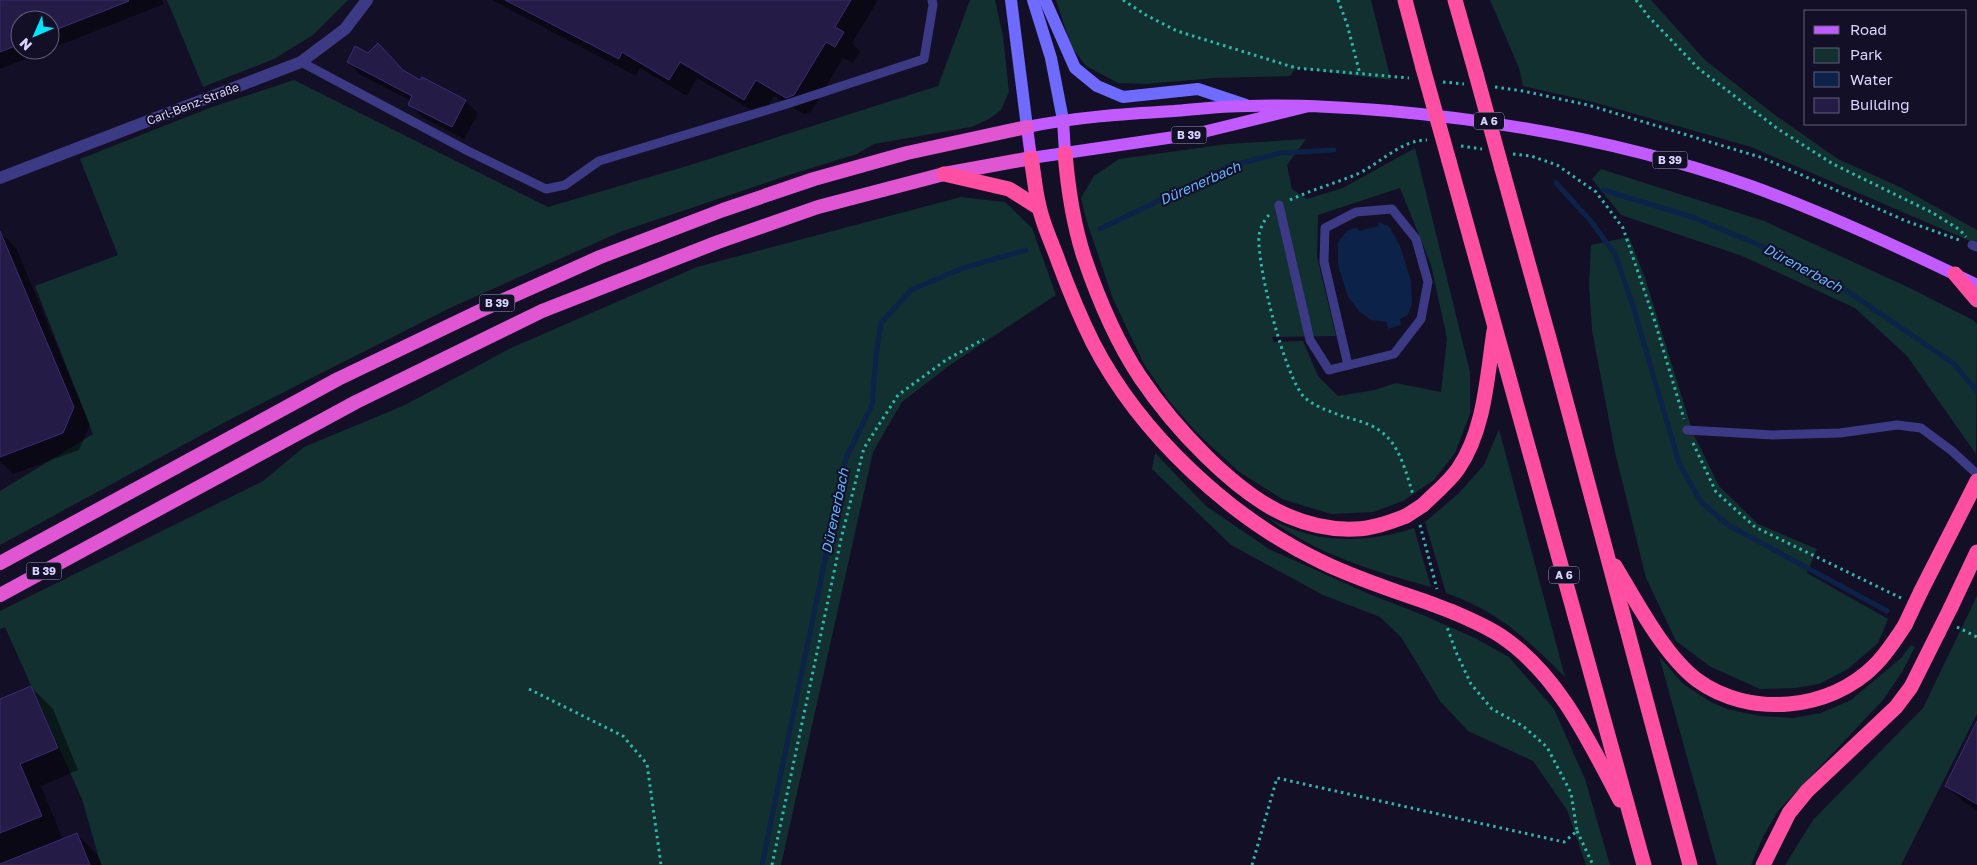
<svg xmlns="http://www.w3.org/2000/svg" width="1977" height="865" viewBox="0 0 1977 865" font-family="'Golos Text',sans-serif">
<rect width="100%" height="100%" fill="#130f26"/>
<g fill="#12302f" fill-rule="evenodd">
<polygon points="167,0 348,0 313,35 274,59 203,87"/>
<polygon points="970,0 995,0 1003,36 1009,92 1001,110 989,119 971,127 874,144 857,154 792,174 620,232 450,308 229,420 0,545 0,491 93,434 35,286 118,255 80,159 212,107 294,80 548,207 687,166 938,86"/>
<polygon points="1056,0 1371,0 1391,80 1296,68 1290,76 1214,78 1146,84 1118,83 1086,66 1071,46"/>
<polygon points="1490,0 1651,0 1705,60 1775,115 1838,159 1902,188 1977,230 1977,244 1751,147 1593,102 1523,86 1519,68"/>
<path d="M1306,139L1287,165L1292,189L1307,199L1343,188L1415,148L1470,372V414L1455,453L1434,480L1403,501L1374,512L1331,514L1282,499L1238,471L1197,433L1170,402L1144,364L1113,299L1086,219L1081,198L1094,176L1119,159L1227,144ZM1400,188L1431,265L1447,338L1441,392L1396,383L1375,390L1338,396L1318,376L1303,341L1274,342L1272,337L1336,336L1317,257L1318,215Z"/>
<polygon points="1601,169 1764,221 1912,289 1973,320 1977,324 1976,454 1907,356 1855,308 1742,256 1621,215 1592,179"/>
<polygon points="961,197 1005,202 1032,228 1056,295 950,365 902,402 873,452 781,865 101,865 82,799 5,627 0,629 0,611 263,481 304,447 405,405 511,348 697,267"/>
<polygon points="1629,237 1645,278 1693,433 1719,486 1758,524 1817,549 1807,573 1888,619 1878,643 1848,669 1819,684 1795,688 1760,689 1711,667 1676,641 1646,578 1615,452 1592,330 1589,284 1591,245"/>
<path d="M1499,429L1565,677C1527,639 1498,611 1446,593L1425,522L1458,494L1484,465Z"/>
<polygon points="1155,453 1206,506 1269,549 1369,594 1423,615 1475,638 1509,657 1554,709 1585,779 1610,865 1586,865 1567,810 1533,761 1468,731 1440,701 1401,637 1380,617 1323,595 1231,545 1152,469"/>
<path d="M1268,518C1281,524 1294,530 1308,534C1341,543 1382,539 1414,528L1431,587C1373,571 1318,555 1268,518Z"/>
<polygon points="1977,596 1977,714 1901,865 1785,865 1813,820 1923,708"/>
<polygon points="1911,645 1915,647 1902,672 1883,700 1778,811 1763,837 1751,865 1717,865 1659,656 1682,683 1709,701 1727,709 1760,716 1793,718 1821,713 1851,700 1901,658"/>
</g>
<polygon fill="#0c2248" points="1378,222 1389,226 1400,246 1411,281 1412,304 1408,315 1400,319 1401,325 1388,329 1386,322 1371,320 1360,312 1348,297 1338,265 1338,242 1347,231 1357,227 1359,231 1379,226"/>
<g fill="#0007">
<polygon points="0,0 162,0 164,4 50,49 50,20 20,20 20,50 48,50 0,69"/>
<polygon points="492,0 878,0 852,43 860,51 853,63 843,58 811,112 804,114 774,96 762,116 697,78 687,96 640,68 636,76"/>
<polygon points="348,62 404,73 465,101 478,113 464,139 422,117 409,104 411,101 361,75"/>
<polygon points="0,232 16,248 90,425 79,450 13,474 0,461"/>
<polygon points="31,687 53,709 78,770 41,786 63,840 77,834 98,856 102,865 0,865 0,700"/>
<polygon points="1977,724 1977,810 1964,802 1947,786"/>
</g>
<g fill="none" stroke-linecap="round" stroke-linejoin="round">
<g stroke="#0c2248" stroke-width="5">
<polyline points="1556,183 1590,220 1615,254 1633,306 1679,463 1701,502 1728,525 1887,611"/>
<polyline points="1603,190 1692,217 1764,247 1844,289 1953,363 1977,391"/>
<polyline points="1100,229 1230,166 1280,153 1334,150"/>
<polyline points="762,865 846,458 872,405 876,356 881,323 911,290 963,268 1026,250"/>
</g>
</g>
<g fill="#241b47" stroke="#3b2d73">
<polygon points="0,0 128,0 129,1 50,32 50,20 20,20 20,44 0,52"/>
<polygon points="505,0 851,0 835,27 844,32 835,47 826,42 794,95 786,98 756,80 744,100 680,62 669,80 622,52 619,59"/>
<polygon points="378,43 403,70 420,80 422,77 466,100 452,127 408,105 412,96 347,62 355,46 368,53"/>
<polygon points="0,231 74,407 63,433 0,457"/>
<polygon points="31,686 58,748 20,764 42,816 0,833 0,699"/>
<polygon points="1977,721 1977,804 1945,786"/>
<polygon points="77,833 90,865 0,865 0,864"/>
</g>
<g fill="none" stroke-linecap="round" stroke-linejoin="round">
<g stroke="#2fb8b0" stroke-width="3" stroke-dasharray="2.5 4" stroke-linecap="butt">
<polyline points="1123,0 1146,15 1177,31 1296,68 1409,78"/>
<polyline points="1338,0 1347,24 1360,74"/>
<polyline points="1636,0 1648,16 1699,69 1778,129 1833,164 1933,213 1960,230 1966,237"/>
<polyline points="1443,82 1464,84"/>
<polyline points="1495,87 1523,91 1588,105 1763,158 1906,221 1962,241"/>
<polyline points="1461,146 1482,149"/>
<polyline points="1513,154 1531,156 1557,165 1596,192 1623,228 1655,322 1684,419"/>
<path d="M1290,200C1311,190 1333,184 1355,175C1379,165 1400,140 1427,140"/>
<path d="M1269,215C1264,220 1260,229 1259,235C1256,263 1285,379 1305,398C1316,407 1329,411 1342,416C1356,420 1373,424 1384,434C1400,447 1407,475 1413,495"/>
<polyline points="1693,443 1716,492 1755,527 1901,598"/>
<polyline points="1420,525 1437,589"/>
<polyline points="1957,627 1977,637"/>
<polyline points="529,689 623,736 647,764 661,865"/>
<polyline points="1577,831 1593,865"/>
<polyline points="772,865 841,539 864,448 898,395 946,360 984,339"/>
<polyline points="1252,865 1277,778 1564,842 1577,831 1571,793 1547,747 1523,726 1492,709 1471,684 1456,652 1447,627"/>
</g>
<g stroke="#3d3a85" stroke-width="9">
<polyline points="301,62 468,151 546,189 565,185 599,161 787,104 924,59 933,5 932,0"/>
<polyline points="1279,205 1310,340 1329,370 1394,354 1421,319 1428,282 1416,239 1392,209 1356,212 1325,228 1324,262 1348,365"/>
<polyline points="1972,245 1977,247"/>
<polyline points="1687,430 1773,435 1840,433 1897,425 1921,428 1952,451 1977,474"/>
</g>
<polyline stroke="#3d3a85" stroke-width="12" points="0,178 301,62 345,29 367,0"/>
<g stroke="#6f6bff" stroke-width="12">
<polyline points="1011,0 1027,127"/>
<polyline points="1033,0 1051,58 1063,120"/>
<polyline points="1045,0 1075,68 1097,86 1123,97 1198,89 1246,105"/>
</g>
<g stroke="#c25bff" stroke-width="12">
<path d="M1309,106L1195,134L1031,158L1027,127C1077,117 1123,114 1174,111C1198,109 1223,106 1248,106C1295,104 1343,107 1390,111C1514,122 1634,145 1751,186C1828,214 1903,249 1977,285"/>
<polyline points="1063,120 1065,153"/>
</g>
<g stroke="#e055d1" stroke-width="14">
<polyline points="0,563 338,379 486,308 600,257 723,210 814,179 907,153 1027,127"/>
<polyline points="0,595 356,402 542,311 718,242 818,207 944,174 1031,158"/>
</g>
<g stroke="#ff4fa3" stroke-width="15">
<polyline points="1405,0 1423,68"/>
<polyline points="1455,0 1476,74"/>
<path d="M1065,153C1068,189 1073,223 1084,257C1098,298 1116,341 1140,377C1173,426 1234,493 1288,516C1309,525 1333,530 1355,529C1372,529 1390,522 1406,516"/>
<path d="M1031,158C1034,174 1035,190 1039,206C1043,226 1053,245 1059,263C1069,290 1080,317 1093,343C1140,434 1230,518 1322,562C1357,579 1395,591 1432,604"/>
<polyline points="1449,161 1644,865"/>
<polyline points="1502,169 1552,349 1690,865"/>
<polyline points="944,174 1009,189 1039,208"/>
<polyline points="1955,274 1977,300"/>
<path d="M1423,505C1435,493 1448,483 1458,469C1485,430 1487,376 1494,331"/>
<path d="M1615,566C1636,601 1664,655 1697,680C1749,718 1830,711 1875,665C1886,654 1896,639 1905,625"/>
<polyline points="1921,591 1977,481"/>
<polyline points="1951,607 1977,552"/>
<path d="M1453,612C1469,619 1486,626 1501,636C1558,674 1589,741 1620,800"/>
<polyline points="1763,865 1789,813 1807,791 1896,707 1911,687 1938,633"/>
</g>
<g stroke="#ff4fa3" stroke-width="15">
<polyline points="1423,68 1449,161"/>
<polyline points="1476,74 1502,169"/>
<polyline points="1406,516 1423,505"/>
<polyline points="1432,604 1453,612"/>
<polyline points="1905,625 1921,591"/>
<polyline points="1938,633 1951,607"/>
</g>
</g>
<g text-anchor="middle" stroke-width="4" stroke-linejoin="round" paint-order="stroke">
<g fill="#130f26" stroke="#9e99be" stroke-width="1">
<rect x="1474" y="112.5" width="30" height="17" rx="4"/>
<rect x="1171.5" y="126.5" width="35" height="17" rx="4"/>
<rect x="1652.5" y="151.5" width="35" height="17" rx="4"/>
<rect x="479.5" y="294.5" width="35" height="17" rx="4"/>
<rect x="26.5" y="562.5" width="35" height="17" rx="4"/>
<rect x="1549" y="566.5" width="30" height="17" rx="4"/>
</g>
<g font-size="11" font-weight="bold" fill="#d9d4ff">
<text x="1489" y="125">A 6</text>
<text x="1189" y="139">B 39</text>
<text x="1670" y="164">B 39</text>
<text x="497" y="307">B 39</text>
<text x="44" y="575">B 39</text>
<text x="1564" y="579">A 6</text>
</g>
<g font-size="12" fill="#d9d4ff" stroke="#130f26">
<text transform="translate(193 104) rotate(-21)" y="4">Carl-Benz-Straße</text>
</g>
<g font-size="14" font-style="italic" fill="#62b6ff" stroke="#130f26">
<text transform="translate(1200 183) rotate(-24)" y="5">Dürenerbach</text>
<text transform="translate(1803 268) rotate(28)" y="5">Dürenerbach</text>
<text transform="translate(835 511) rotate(-78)" y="5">Dürenerbach</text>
</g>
</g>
<rect x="1804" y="10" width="162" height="115" fill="#130f26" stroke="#625e7d"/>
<rect x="1814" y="26" width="25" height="8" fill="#c25bff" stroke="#625e7d"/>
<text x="1850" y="35" font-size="15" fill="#d9d4ff">Road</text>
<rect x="1814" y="48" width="25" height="15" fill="#12302f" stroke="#625e7d"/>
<text x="1850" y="60" font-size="15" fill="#d9d4ff">Park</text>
<rect x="1814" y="72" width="25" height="15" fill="#0c2248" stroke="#625e7d"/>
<text x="1850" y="85" font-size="15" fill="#d9d4ff">Water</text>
<rect x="1814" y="98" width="25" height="15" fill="#241b47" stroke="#625e7d"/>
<text x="1850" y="110" font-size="15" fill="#d9d4ff">Building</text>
<g transform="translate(35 35) rotate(225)"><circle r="24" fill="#130f26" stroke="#625e7d"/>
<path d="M0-4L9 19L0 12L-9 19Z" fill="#00e5ff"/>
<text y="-8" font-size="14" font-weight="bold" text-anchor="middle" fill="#d9d4ff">N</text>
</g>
</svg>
